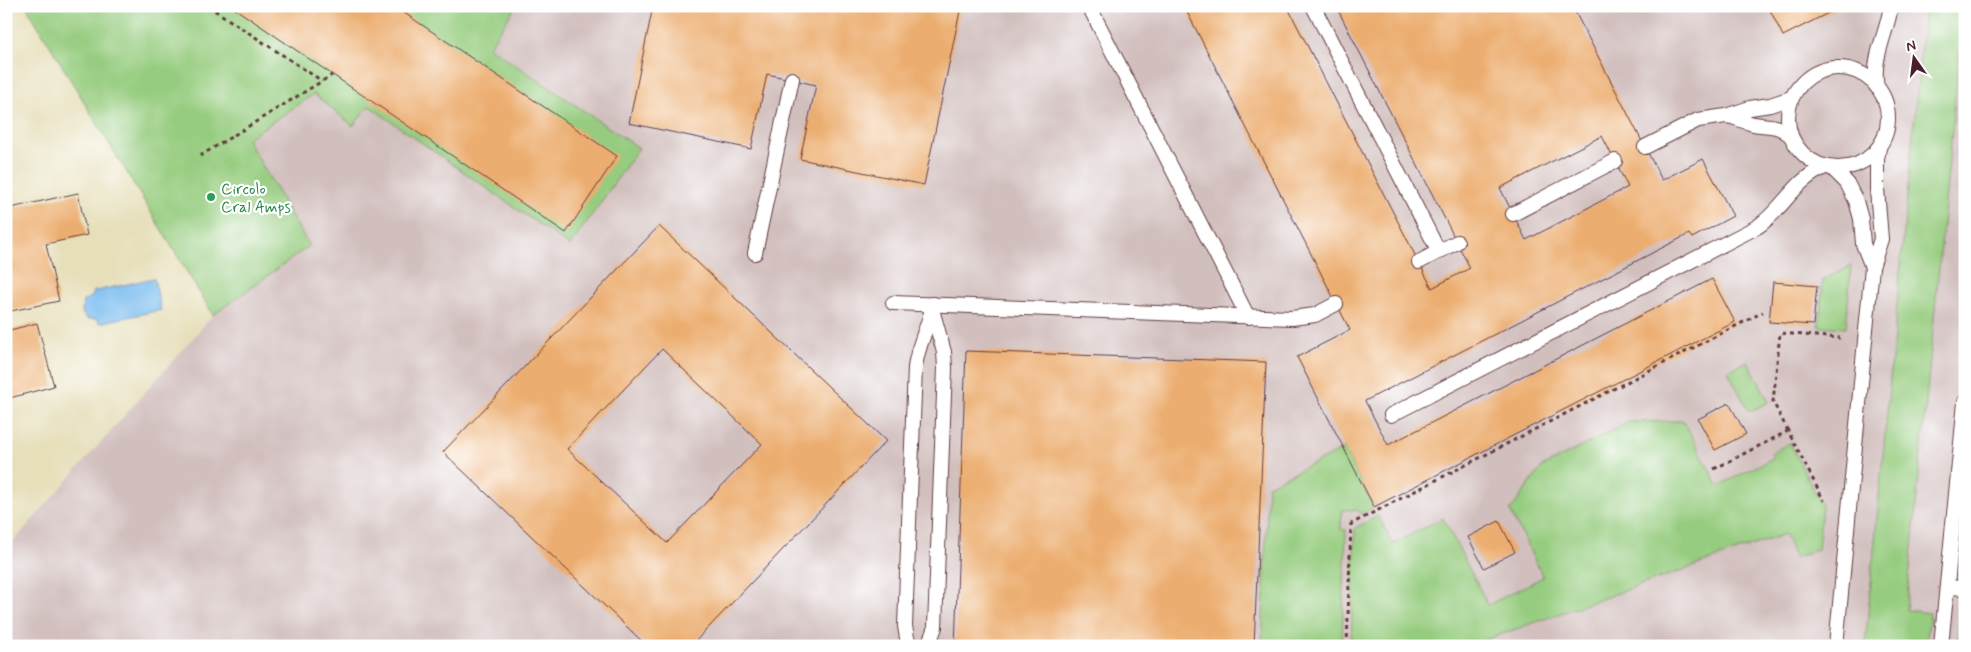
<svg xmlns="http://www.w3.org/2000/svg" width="1971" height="652" viewBox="0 0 1971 652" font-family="Mynerve,sans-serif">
<rect width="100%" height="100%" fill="#fff"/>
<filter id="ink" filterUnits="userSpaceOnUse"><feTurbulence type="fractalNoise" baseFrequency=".02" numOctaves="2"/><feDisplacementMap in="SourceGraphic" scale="10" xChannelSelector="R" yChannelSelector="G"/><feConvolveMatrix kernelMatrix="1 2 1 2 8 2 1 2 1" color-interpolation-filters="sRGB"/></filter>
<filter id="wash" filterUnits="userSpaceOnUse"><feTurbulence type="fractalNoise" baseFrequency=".0096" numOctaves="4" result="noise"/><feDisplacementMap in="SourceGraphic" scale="20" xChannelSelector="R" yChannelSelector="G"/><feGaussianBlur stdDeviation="1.12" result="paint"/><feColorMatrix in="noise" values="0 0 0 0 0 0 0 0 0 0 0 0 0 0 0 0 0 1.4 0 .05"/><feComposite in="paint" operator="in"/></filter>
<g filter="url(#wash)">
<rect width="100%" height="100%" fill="#e6dfba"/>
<polygon fill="#d1bfbe" points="516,6 1965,6 1965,646 6,646 6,550 213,315 309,246 247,139 315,94 353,126 368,106 571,246 639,148 489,47"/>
<g fill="#96cc7f" stroke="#707655">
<polygon points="26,6 516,6 489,47 639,148 570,246 369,106 353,126 314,94 247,139 309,246 213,315"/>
<polygon points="1925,6 1964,6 1906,610 1930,613 1926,646 1865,646"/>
<polygon points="1851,266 1846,328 1819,326 1823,280"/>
<polygon points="1748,361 1769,402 1749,412 1728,371"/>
<polygon points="1684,421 1718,486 1773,458 1771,453 1790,443 1822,506 1818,549 1794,558 1785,534 1468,646 1351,646 1355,528 1378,516 1393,544 1443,518 1488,605 1543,577 1510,511 1542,467 1629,422"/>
<polygon points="1344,449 1374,507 1361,514 1356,510 1342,510 1341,529 1346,530 1342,646 1262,646 1268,485"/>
<polygon points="1960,616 1965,616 1965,646 1957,646"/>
</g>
<polygon fill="#79bcef" stroke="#626e8d" points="154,278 161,310 99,323 98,319 87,319 82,313 83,301 93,296 92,292"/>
<g id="blocks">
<g fill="#ecad6f" fill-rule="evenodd">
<polygon points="231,6 394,6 617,156 566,233"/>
<polygon points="653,6 961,6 924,185 800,159 816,85 767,74 751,149 629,123"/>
<path d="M1184,6H1287L1432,288L1470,268L1336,6H1572L1662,180L1703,159L1733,216L1692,238L1689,234L1365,401L1388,445L1712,279L1735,322L1374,507L1297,357L1350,330ZM1602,136L1628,187L1526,240L1500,188Z"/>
<polygon points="1768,6 1842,6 1783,36"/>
<polygon points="78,193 87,235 46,244 59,301 6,312 6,209"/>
<path d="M659,226L886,441L691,646H647L443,452ZM662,349L762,444L667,543L567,449Z"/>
<polygon points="1773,282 1817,286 1813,325 1769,322"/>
<polygon points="37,323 54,386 6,399 6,331"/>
<polygon points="966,351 1266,362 1254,646 955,646"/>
<polygon points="1729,403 1746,434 1715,450 1698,419"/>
<polygon points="1499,521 1515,552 1484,568 1468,537"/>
</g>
</g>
</g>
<g filter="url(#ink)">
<use href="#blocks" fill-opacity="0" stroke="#613c40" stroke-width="1"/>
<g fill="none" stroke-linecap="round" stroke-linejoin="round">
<g stroke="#613c40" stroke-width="16">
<g id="service">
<polyline points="1089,6 1248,317"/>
<polyline points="1313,6 1439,252"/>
<circle cx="1838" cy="118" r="50"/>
<path d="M1877,87C1871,59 1887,34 1891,6"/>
<path d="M1727,116C1735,117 1742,121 1750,123C1767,128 1775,122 1790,135"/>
<polyline points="1645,147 1698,120 1726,116 1750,108 1770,105 1791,98"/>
<polyline points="1832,168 1847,183 1856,201 1861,219 1863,244 1872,267"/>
<polyline points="1513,214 1615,161"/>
<polyline points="755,253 792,79"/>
<polyline points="1419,262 1457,242"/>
<polyline points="893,303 1292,318 1315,315 1336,304"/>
<path d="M1391,415L1757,227C1783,210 1794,180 1825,167"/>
<polyline points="1947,587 1965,588"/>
<path d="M911,646L907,638L905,626L915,368C917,345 929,327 933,304"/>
<polyline points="928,646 935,627 945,368 944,352 933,313"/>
<polyline points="1836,646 1872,267 1881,239 1877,189 1877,159 1879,148"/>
<polyline points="1941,646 1965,402"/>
</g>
</g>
<g stroke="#613c40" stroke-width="3" stroke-dasharray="4 4" stroke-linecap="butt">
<polyline points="208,6 322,81"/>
<polyline points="200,156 332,75"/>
<polyline points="1788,431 1773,402 1780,333 1840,338"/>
<polyline points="1714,469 1788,431 1824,501"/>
<polyline points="1347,646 1351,524 1763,312"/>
</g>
<use href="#service" stroke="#fff" stroke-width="14"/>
</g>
</g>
<circle fill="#2e9e5b" stroke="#fff" stroke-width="2" cx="211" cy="197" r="5"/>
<g text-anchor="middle" stroke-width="4.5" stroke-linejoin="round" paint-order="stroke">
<g font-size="16" fill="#27864d" stroke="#fff" text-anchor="start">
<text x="221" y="194">Circolo<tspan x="221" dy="18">Cral Amps</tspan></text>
</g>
</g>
<rect width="1971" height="652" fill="none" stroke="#fff" stroke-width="25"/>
<g transform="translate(1914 58) rotate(346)" stroke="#ffffff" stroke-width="4" paint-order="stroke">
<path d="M0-4L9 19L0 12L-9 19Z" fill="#4a1f2b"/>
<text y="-8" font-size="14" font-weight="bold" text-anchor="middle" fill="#4a1f2b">N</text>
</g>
</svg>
